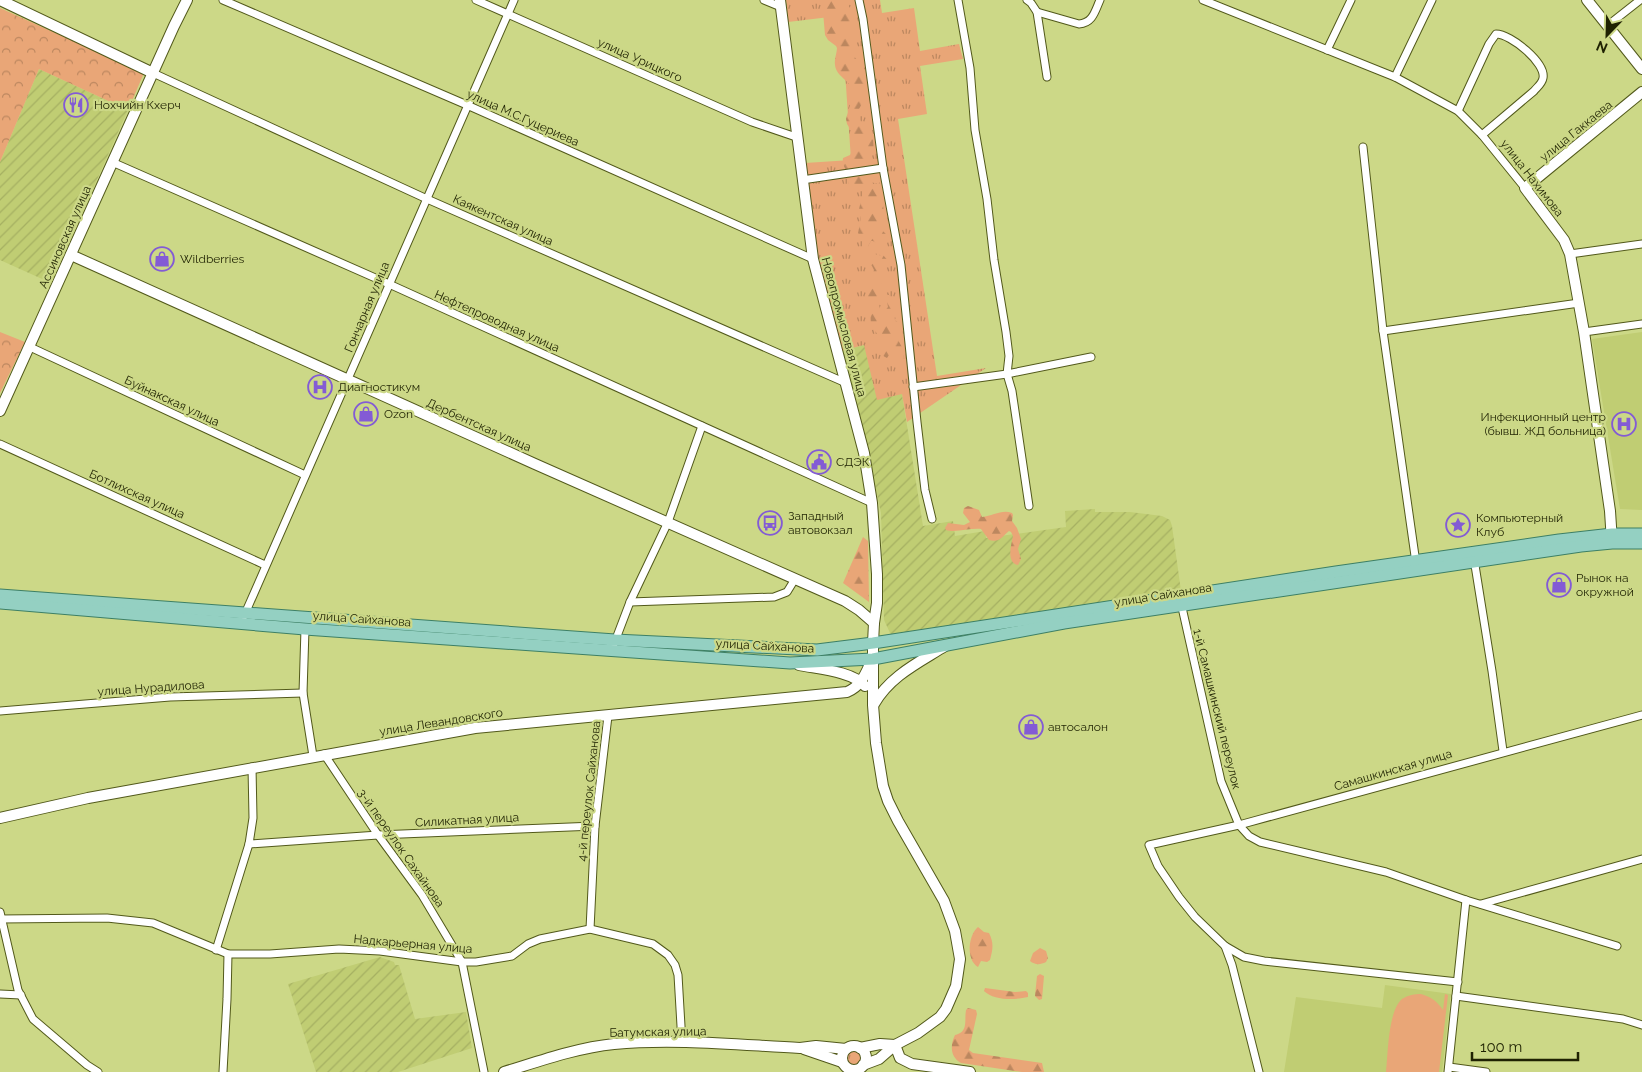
<svg xmlns="http://www.w3.org/2000/svg" width="1642" height="1072" viewBox="0 0 1642 1072" font-family="Raleway,sans-serif">
<defs>
<pattern id="industrial-furrows" width="10" height="10" patternUnits="userSpaceOnUse" patternTransform="scale(1.25)"><rect width="10" height="10" fill="#c0cd73"/><path d="M-1 1l2-2M0 10L10 0M9 11l2-2" fill="none" stroke="#a5b062"/></pattern>
<pattern id="grass-tufts" width="24" height="20" patternUnits="userSpaceOnUse" patternTransform="scale(1.25)"><rect width="24" height="20" fill="#e9a677"/><path d="M3 7l-1-3M5 7V3M7 7l1-3M15 17l-1-3M17 17v-4M19 17l1-3" fill="none" stroke="#bc875f"/></pattern>
<pattern id="forest-firs" width="22" height="20" patternUnits="userSpaceOnUse" patternTransform="scale(1.25)"><rect width="22" height="20" fill="#e9a677"/><path d="M5 1l3.5 6h-7zM16 11l3.5 6h-7z" fill="#bc875f"/></pattern>
<pattern id="park-crowns" width="20" height="18" patternUnits="userSpaceOnUse" patternTransform="scale(1.25)"><rect width="20" height="18" fill="#e9a677"/><path d="M2 6a3 3 0 1 1 6 0M12 15a3 3 0 1 1 6 0" fill="none" stroke="#bc875f"/></pattern>
</defs>
<rect width="100%" height="100%" fill="#ccd887"/>
<g fill="#c0cd73">
<polygon points="1642,332 1642,510 1620,509 1592,339"/>
<polygon points="1385,985 1451,994 1442,1072 1284,1072 1296,997 1382,1008"/>
</g>
<g fill="url(#industrial-furrows)">
<polygon points="39,69 128,110 51,283 0,260 0,162"/>
<polygon points="864,345 902,394 923,526 953,521 955,536 985,531 986,538 1066,527 1065,511 1095,509 1095,512 1130,512 1162,516 1170,520 1172,526 1181,591 892,635 890,633 884,620 881,513 867,448 841,351"/>
<polygon points="380,957 394,962 395,965 399,965 415,1019 466,1012 472,1048 398,1072 316,1072 288,984"/>
</g>
<g fill="url(#grass-tufts)">
<polygon points="786,0 880,0 882,13 914,8 920,51 959,44 963,59 920,66 927,114 898,119 937,376 986,368 907,422 902,394 877,400 864,345 841,351 817,257 805,163 851,160 846,86 838,16 788,22"/>
<circle cx="854" cy="1058" r="8"/>
</g>
<g fill="url(#forest-firs)">
<path d="M822,0H851L848,5L854,14L856,21L851,32L853,55L866,71L869,91L859,109L858,114L864,131L873,140L874,152L871,159H864L862,165L874,170L882,177L879,184L870,182L867,185L881,192L884,212L878,221V226C884,234 894,236 884,248L873,241H871L868,246C870,253 877,256 883,255L890,263L883,270C884,285 875,296 881,312H884L888,307L886,295H889L893,304L895,320L904,327L902,334L898,340L903,349L904,359L900,358L893,352H891L887,358C876,353 880,346 879,336L871,326L870,305L866,293L874,270L872,266L864,259L862,239L858,233L861,219L859,209L863,193L862,191C842,188 851,186 847,173C845,167 842,165 843,158L850,155L854,147L853,133L847,124L846,119L854,91C849,80 836,76 835,65C834,59 837,53 837,48L836,46L828,40L825,35Z"/>
<path d="M968,506L979,510L982,517C993,516 1002,509 1012,513L1013,515L1012,521L1017,528L1021,539L1018,549L1021,559L1018,565C1006,562 1011,546 1013,536L1011,532L1009,531C1002,537 999,543 989,540L981,529C970,528 955,533 946,530L945,528L948,523L964,525L970,522L963,513L964,508Z"/>
<polygon points="863,537 868,541 869,602 843,583"/>
<path d="M978,927L984,932L989,933C994,943 993,949 990,960L987,962L981,961L978,967C966,960 968,935 978,927Z"/>
<path d="M1040,948L1046,951L1048,958L1046,962C1040,965 1035,965 1030,961L1033,953Z"/>
<polygon points="1040,974 1044,976 1042,999 1039,1000 1035,996 1037,976"/>
<path d="M985,988L1015,992L1026,991L1028,993V997C1016,1000 994,1001 984,991Z"/>
<path d="M968,1008L976,1010L977,1014L969,1050L973,1053L1042,1063L1044,1072H1022L961,1063C950,1057 950,1045 955,1035C969,1032 964,1020 966,1010Z"/>
</g>
<g fill="url(#park-crowns)">
<polygon points="0,8 144,73 128,110 39,69 0,162"/>
<polygon points="0,332 25,342 0,393"/>
</g>
<path fill="#e9a677" d="M1421,994C1431,997 1437,1001 1443,1010L1445,994L1448,995L1439,1072H1386C1388,1054 1388,1011 1402,999C1408,995 1415,994 1421,994Z"/>
<g fill="none" stroke-linecap="round" stroke-linejoin="round">
<g stroke="#52591b" stroke-width="9">
<g id="street">
<polyline points="223,0 467,105 813,259"/>
<polyline points="476,0 752,122 796,137"/>
<polyline points="764,0 781,7"/>
<polyline points="859,0 863,19 883,168 901,265 917,422 925,490 932,519"/>
<polyline points="1027,0 1031,3 1037,12 1047,77"/>
<polyline points="1203,0 1395,77 1458,111 1482,135 1525,188"/>
<path d="M1037,12L1079,24C1093,23 1095,11 1100,0"/>
<polyline points="1607,26 1640,0"/>
<polyline points="1327,50 1351,0"/>
<polyline points="153,73 427,199 846,383"/>
<polyline points="1395,77 1432,0"/>
<path d="M1458,111L1489,44L1496,34C1511,34 1546,63 1543,78C1542,84 1537,87 1534,91L1482,135"/>
<polyline points="1363,147 1383,331 1416,563"/>
<polyline points="112,162 389,284 872,503"/>
<polyline points="802,180 883,168"/>
<polyline points="1570,254 1642,244"/>
<polyline points="1383,331 1579,303"/>
<polyline points="1584,332 1642,324"/>
<polyline points="30,347 305,475"/>
<polyline points="913,387 1007,374 1009,356 1006,332 994,260 987,199 975,130 970,68 958,0"/>
<polyline points="0,444 265,565"/>
<polyline points="1029,506 1012,391 1007,374 1091,357"/>
<polyline points="1474,559 1492,671 1503,751"/>
<polyline points="630,602 774,597 787,592 795,579"/>
<polyline points="1181,603 1221,781 1239,825 1249,836 1260,842 1386,872 1466,900 1617,946"/>
<polyline points="244,616 514,0"/>
<polyline points="305,629 303,693 313,756"/>
<polyline points="614,644 630,602 668,522 702,426"/>
<polyline points="0,711 170,697 303,693"/>
<polyline points="324,754 378,835 422,895 462,962 484,1072"/>
<polyline points="249,844 378,835 595,826"/>
<polyline points="1481,904 1642,859"/>
<polyline points="0,912 18,990 33,1019 87,1065 98,1072"/>
<polyline points="0,919 107,918 153,923 228,954 270,954 339,949 380,951 462,962 476,962 512,956 528,944 540,939 590,929 653,944 668,955 675,965 678,975 682,1043"/>
<polyline points="590,929 595,826 608,716"/>
<polyline points="1225,946 1244,957 1264,961 1458,982"/>
<polyline points="216,950 249,844 253,818 252,767"/>
<polyline points="0,994 21,995"/>
<polyline points="1456,996 1623,1019 1642,1025"/>
<polyline points="1449,1067 1486,1072"/>
<polyline points="223,1072 227,999 228,954"/>
<polyline points="1259,1072 1232,965 1225,946 1195,917 1179,897 1158,866 1149,845 1239,825 1642,715"/>
<polyline points="1448,1072 1466,900"/>
</g>
</g>
<g stroke="#52591b" stroke-width="12">
<g id="secondary">
<polyline points="0,0 153,73"/>
<polyline points="780,0 813,259 864,453 872,503 877,574 877,603 874,623 873,643 873,705 876,743 883,786 888,801 898,821 944,901 955,931 960,959 956,986 946,1009 940,1017 918,1033 895,1045 880,1044 860,1048"/>
<polyline points="1587,0 1642,69"/>
<polyline points="71,255 535,464 845,601 859,610 874,623"/>
<polyline points="0,411 174,26 187,0"/>
<polyline points="1612,542 1610,511 1584,332 1570,254 1564,240 1525,188 1642,92"/>
<path d="M799,665C818,669 852,671 865,686"/>
<path d="M874,704C890,676 918,663 945,646"/>
<path d="M0,818L88,798L475,728L847,692C861,686 865,675 871,662"/>
<polyline points="895,1045 900,1058 912,1064 970,1072"/>
<circle cx="854" cy="1058" r="12"/>
<polyline points="804,1049 842,1062"/>
<polyline points="863,1065 879,1059 895,1045"/>
<path d="M504,1072C540,1061 576,1048 614,1044C674,1038 740,1045 800,1048L816,1046L846,1049"/>
</g>
</g>
<g stroke="#3d7f65" stroke-width="13">
<g id="primary">
<polyline points="0,595 615,640 817,650 873,643 1336,572 1559,540 1612,534 1642,534"/>
<polyline points="0,603 305,629 790,663 873,659 1064,623 1581,546 1612,543 1642,543"/>
</g>
</g>
<use href="#street" stroke="#fff" stroke-width="7"/>
<use href="#secondary" stroke="#fff" stroke-width="10"/>
<use href="#primary" stroke="#94d0c2" stroke-width="11"/>
</g>
<defs>
<g id="restaurant-ring" transform="scale(1.25)"><circle r="9.5" fill="#ccd887" stroke="#835bd5" stroke-width="1.5"/><path d="M-5-6h1v4h1v-4h1v4h1v-4h1v5L-1.5 .5V6h-2V.5L-5-1ZM5-6V6H3V1.5H1.5Q1.5-4 5-6Z" fill="#835bd5"/></g>
<g id="shop-ring" transform="scale(1.25)"><circle r="9.5" fill="#ccd887" stroke="#835bd5" stroke-width="1.5"/><path d="M-5-2.5h2.3a2.7 3.5 0 0 1 5.4 0H5L5.5 6h-11ZM-1.5-2.5h3a1.5 2.3 0 0 0-3 0Z" fill="#835bd5"/></g>
<g id="hospital-ring" transform="scale(1.25)"><circle r="9.5" fill="#ccd887" stroke="#835bd5" stroke-width="1.5"/><path d="M-5-5h3v3.5h4V-5h3V5h-3V1.5h-4V5h-3Z" fill="#835bd5"/></g>
<g id="civic-ring" transform="scale(1.25)"><circle r="9.5" fill="#ccd887" stroke="#835bd5" stroke-width="1.5"/><path d="M-.6-6.5H3V-4.5H.6V-3L4-1V1h2V6H-6V1h2V-1L-.6-3ZM-1.2 2.5V6h2.4V2.5Z" fill="#835bd5"/></g>
<g id="bus-ring" transform="scale(1.25)"><circle r="9.5" fill="#ccd887" stroke="#835bd5" stroke-width="1.5"/><path d="M-5-6H5V4H4V6H2V4H-2V6H-4V4H-5ZM-3.5-4V0h7V-4ZM-3.5 1.2v1.5H-2V1.2ZM2 1.2v1.5H3.5V1.2Z" fill="#835bd5"/></g>
<g id="sight-ring" transform="scale(1.25)"><circle r="9.5" fill="#ccd887" stroke="#835bd5" stroke-width="1.5"/><path d="M0-6L1.8-2.2L6-1.7L2.9 1.2L3.7 5.4L0 3.3L-3.7 5.4L-2.9 1.2L-6-1.7L-1.8-2.2Z" fill="#835bd5"/></g>
</defs>
<g fill-rule="evenodd">
<use href="#restaurant-ring" x="76" y="105"/>
<use href="#shop-ring" x="162" y="259"/>
<use href="#hospital-ring" x="320" y="387"/>
<use href="#shop-ring" x="366" y="414"/>
<use href="#hospital-ring" x="1624" y="424"/>
<use href="#civic-ring" x="819" y="462"/>
<use href="#bus-ring" x="770" y="523"/>
<use href="#sight-ring" x="1458" y="525"/>
<use href="#shop-ring" x="1559" y="585"/>
<use href="#shop-ring" x="1031" y="727"/>
</g>
<g text-anchor="middle" stroke-width="4.5" stroke-linejoin="round" paint-order="stroke">
<g font-size="12" fill="#1f2202" stroke="#ccd887">
<text transform="translate(640 60) rotate(24)" y="4">улица Урицкого</text>
<text transform="translate(523 118) rotate(24)" y="4">улица М.С.Гуцериева</text>
<text transform="translate(1576 131) rotate(-39)" y="4">улица Гаккаева</text>
<text transform="translate(1532 178) rotate(52)" y="4">улица Нахимова</text>
<text transform="translate(503 220) rotate(24)" y="4">Каякентская улица</text>
<text transform="translate(65 237) rotate(-66)" y="4">Ассиновская улица</text>
<text transform="translate(367 307) rotate(-67)" y="4">Гончарная улица</text>
<text transform="translate(497 321) rotate(24)" y="4">Нефтепроводная улица</text>
<text transform="translate(844 327) rotate(75)" y="4">Новопромысловая улица</text>
<text transform="translate(172 401) rotate(25)" y="4">Буйнакская улица</text>
<text transform="translate(479 425) rotate(24)" y="4">Дербентская улица</text>
<text transform="translate(137 494) rotate(24)" y="4">Ботлихская улица</text>
<text transform="translate(1163 595) rotate(-9)" y="4">улица Сайханова</text>
<text transform="translate(362 619) rotate(4)" y="4">улица Сайханова</text>
<text transform="translate(765 646) rotate(3)" y="4">улица Сайханова</text>
<text transform="translate(151 688) rotate(-4)" y="4">улица Нурадилова</text>
<text transform="translate(1217 709) rotate(76)" y="4">1-й Самашкинский переулок</text>
<text transform="translate(441 722) rotate(-9)" y="4">улица Левандовского</text>
<text transform="translate(1393 770) rotate(-16)" y="4">Самашкинская улица</text>
<text transform="translate(589 791) rotate(-84)" y="4">4-й переулок Сайханова</text>
<text transform="translate(467 820) rotate(-3)" y="4">Силикатная улица</text>
<text transform="translate(401 848) rotate(55)" y="4">3-й переулок Сахайнова</text>
<text transform="translate(413 944) rotate(5)" y="4">Надкарьерная улица</text>
<text transform="translate(658 1032) rotate(-1)" y="4">Батумская улица</text>
</g>
<g font-size="12" fill="#1f2202" stroke="#ccd887" text-anchor="start">
<text x="94" y="109">Нохчийн Кхерч</text>
<text x="180" y="263">Wildberries</text>
<text x="338" y="391">Диагностикум</text>
<text x="384" y="418">Ozon</text>
<text x="1606" y="421" text-anchor="end">Инфекционный центр<tspan x="1606" dy="14">(бывш. ЖД больница)</tspan></text>
<text x="836" y="466">СДЭК</text>
<text x="788" y="520">Западный<tspan x="788" dy="14">автовокзал</tspan></text>
<text x="1476" y="522">Компьютерный<tspan x="1476" dy="14">Клуб</tspan></text>
<text x="1576" y="582">Рынок на<tspan x="1576" dy="14">окружной</tspan></text>
<text x="1048" y="731">автосалон</text>
</g>
</g>
<g transform="translate(1607 35) rotate(203)" stroke="#ccd887" stroke-width="4" paint-order="stroke">
<path d="M0-4L9 19L0 12L-9 19Z" fill="#1f2202"/>
<text y="-8" font-size="14" font-weight="bold" text-anchor="middle" fill="#1f2202">N</text>
</g>
<path d="M1472 1052v8h106v-8" fill="none" stroke="#1f2202" stroke-width="2.5"/>
<text x="1480" y="1052" font-size="15" fill="#1f2202" stroke="#ccd887" stroke-width="4" paint-order="stroke">100 m</text>
</svg>
